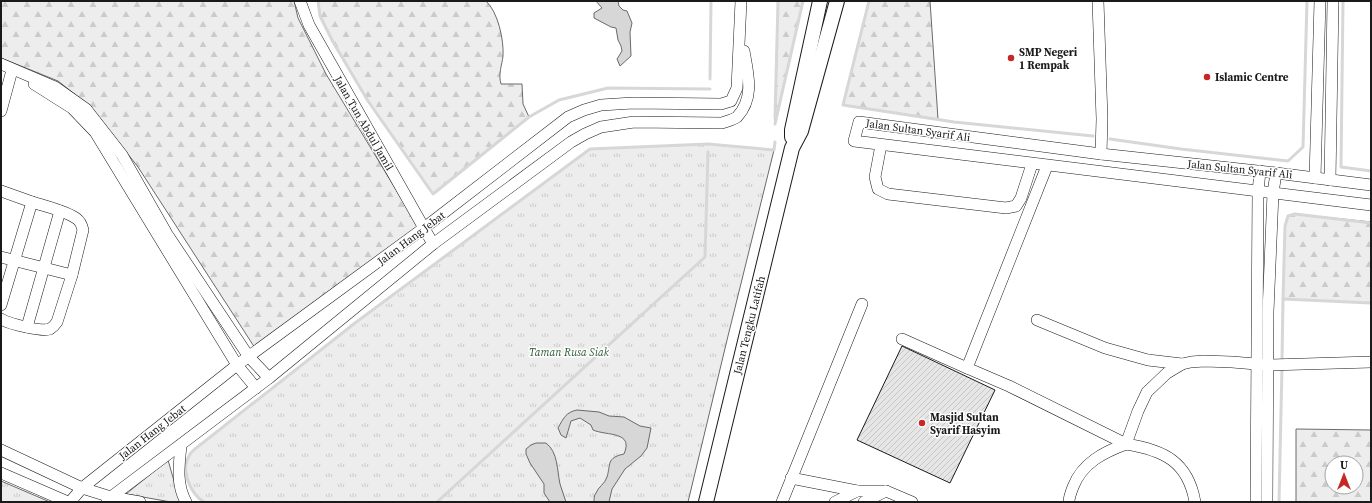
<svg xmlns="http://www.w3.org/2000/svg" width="1372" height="503" viewBox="0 0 1372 503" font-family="'Source Serif 4',serif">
<defs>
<pattern id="grass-tufts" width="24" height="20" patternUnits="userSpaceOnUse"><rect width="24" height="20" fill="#ededed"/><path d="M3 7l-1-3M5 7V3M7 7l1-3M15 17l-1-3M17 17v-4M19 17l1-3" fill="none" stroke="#cbcbcb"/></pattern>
<pattern id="forest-firs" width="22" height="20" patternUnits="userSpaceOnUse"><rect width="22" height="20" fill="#ededed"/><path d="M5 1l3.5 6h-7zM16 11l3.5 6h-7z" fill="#cbcbcb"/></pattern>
<pattern id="building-hatch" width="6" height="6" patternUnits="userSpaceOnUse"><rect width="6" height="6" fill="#e6e6e6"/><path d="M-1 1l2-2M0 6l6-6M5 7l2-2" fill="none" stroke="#c5c5c5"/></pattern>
</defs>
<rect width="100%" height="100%" fill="#fff"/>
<g fill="url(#grass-tufts)" stroke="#6a6a6a">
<path d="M708,144L774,150L728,336L688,502H204C191,494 181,470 189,456C190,453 193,451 195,449L355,323L590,149Z"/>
<polygon points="168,460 180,502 171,502 126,494"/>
<polygon points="1,481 50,502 1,502"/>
</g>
<g fill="url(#forest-firs)" stroke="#6a6a6a" fill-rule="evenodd">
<polygon points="1,1 294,1 298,18 326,74 418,226 255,348 138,167 91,107 58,81 1,58"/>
<path d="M318,1H486C498,12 504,40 503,56C502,65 498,74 501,84H522L523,104L529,117L433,194L368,101L333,42L320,16Z"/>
<polygon points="778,1 803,1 775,124"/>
<polygon points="869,1 930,1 938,119 843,105"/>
<polygon points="1295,214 1371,222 1371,303 1283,299 1285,226 1288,216"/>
<path d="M1296,429L1371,430V502H1296ZM1332,463H1356V487H1332Z"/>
</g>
<g fill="#d7d7d7" stroke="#6a6a6a">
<polygon points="596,1 618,1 619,6 623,10 627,11 632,23 630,32 631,56 620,66 617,59 622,51 621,46 618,40 616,28 611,27 594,18 594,13 602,8"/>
<path d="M577,410L599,412L609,416L624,417L640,426L651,428L647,448L641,456L625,469L612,489L609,502H594C594,499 594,495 596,493C598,487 605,484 607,477C611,464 606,458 624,454C634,431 607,436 593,430L591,425L580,418L571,421L566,438L561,435L558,428C563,419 566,412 577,410Z"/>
<path d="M536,443H546C558,452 557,470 560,484C562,490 564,496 566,502H550L544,493V484L530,463L526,454V449L531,445Z"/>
</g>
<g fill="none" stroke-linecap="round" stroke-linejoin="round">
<g stroke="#d7d7d7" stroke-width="3">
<polyline points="318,1 320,16 333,42 368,101 433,194 529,117 559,100 608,88 710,89"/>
<polyline points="869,1 843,105 954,122 1093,136"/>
<polyline points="1343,1 1341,167 1371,171"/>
<polyline points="710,79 711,1"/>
<polyline points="775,117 778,1"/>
<polyline points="775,124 803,1"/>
<polyline points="1110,139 1181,149 1288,161 1303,147 1307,1"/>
<polyline points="1283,299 1285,226 1288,216 1295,214 1371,223"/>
<polyline points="1282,361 1283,299 1371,303"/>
<path d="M204,502C191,494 180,471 189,456C190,453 193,451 195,449L355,323L590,149L708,144L774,150L775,142"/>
<polyline points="437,502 705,257 708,152"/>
<polyline points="1279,502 1282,367"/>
</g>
</g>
<polygon fill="url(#building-hatch)" stroke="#1a1a1a" points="902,346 995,390 950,483 857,440"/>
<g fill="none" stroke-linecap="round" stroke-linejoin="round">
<g stroke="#1a1a1a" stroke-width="12">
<g id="minor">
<polyline points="300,1 309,25 433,244"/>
<polyline points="1098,1 1102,119 1101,154"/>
<polyline points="1,64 55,87 86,109 122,155 167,234 249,357 269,378"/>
<polyline points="34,84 72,108 95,132 237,365 256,388"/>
<polyline points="1,111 11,74"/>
<polyline points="881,145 875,177 878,189 888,194 1006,208 1016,206 1021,198 1032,164"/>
<path d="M1047,166L967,368L1009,386L1126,444C1163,450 1188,461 1195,502"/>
<polyline points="1315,178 1320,1"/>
<polyline points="1330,180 1333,1"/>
<polyline points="1371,185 1276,173 1101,154 859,122 854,141 1371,205"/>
<polyline points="1,191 32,202"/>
<polyline points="1,257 72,275"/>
<path d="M1,305L32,202C44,206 67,211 77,219C80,221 82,226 83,230L72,275L57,322C55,325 53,327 50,329C42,332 9,324 1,319"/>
<polyline points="1037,320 1105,348 1148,360 1182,364"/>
<polyline points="27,327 60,211"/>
<polyline points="902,339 967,368"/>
<polyline points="1126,444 1138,411 1147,392 1167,373 1182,364 1191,362 1204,361 1232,362 1268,365 1371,362"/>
<path d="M181,446C179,465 176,484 186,502"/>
<polyline points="1,450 82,488 111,497 140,502"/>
<polyline points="1,473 68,502"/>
<polyline points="791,478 857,491"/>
<polyline points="70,502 82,488 237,365 424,228 568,117 584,110 601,105 633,103 721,104 731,101 737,88 741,1"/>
<path d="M107,502L111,497L269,378L433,244L571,142L585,134L601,127L634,122L722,123C727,121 733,120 737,117C755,98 748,74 744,51"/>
<polyline points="782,502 862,304"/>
<polyline points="835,502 857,491 886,491"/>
<polyline points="864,502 886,491 912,502"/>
<path d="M1069,502C1069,497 1071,492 1073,487C1082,463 1104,452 1126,444"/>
<polyline points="1256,502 1258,192 1260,171"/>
<polyline points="1267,502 1268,312 1273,193 1276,173"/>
</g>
</g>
<g stroke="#1a1a1a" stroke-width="16">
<g id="major">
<polyline points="792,137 792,130 820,1"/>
<polyline points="706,502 792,148 801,131 837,1"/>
</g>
</g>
<use href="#minor" stroke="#fff" stroke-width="11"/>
<use href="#major" stroke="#fff" stroke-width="14"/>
</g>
<g fill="#c62828" stroke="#fff" stroke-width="1.5">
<circle cx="1011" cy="58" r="4"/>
<circle cx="1207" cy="77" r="4"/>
<circle cx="922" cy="423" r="4"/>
</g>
<g text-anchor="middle" stroke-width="3" stroke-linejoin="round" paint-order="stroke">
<g font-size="11" font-weight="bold" fill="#1a1a1a" stroke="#fff" text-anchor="start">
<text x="1019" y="56">SMP Negeri<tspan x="1019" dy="13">1 Rempak</tspan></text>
<text x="1215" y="81">Islamic Centre</text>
<text x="930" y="421">Masjid Sultan<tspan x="930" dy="13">Syarif Hasyim</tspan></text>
</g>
<g font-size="11" fill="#1a1a1a" stroke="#fff">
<text transform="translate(364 123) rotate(60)" y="4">Jalan Tun Abdul Jamil</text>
<text transform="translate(918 130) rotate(8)" y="4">Jalan Sultan Syarif Ali</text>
<text transform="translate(1240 169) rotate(6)" y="4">Jalan Sultan Syarif Ali</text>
<text transform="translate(411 238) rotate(-37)" y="4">Jalan Hang Jebat</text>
<text transform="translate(749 325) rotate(-76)" y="4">Jalan Tengku Latifah</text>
<text transform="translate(152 432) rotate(-38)" y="4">Jalan Hang Jebat</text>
</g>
<g font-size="11" font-style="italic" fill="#2b5a34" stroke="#fff">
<text x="569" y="356">Taman Rusa Siak</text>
</g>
</g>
<rect width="1372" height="503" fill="none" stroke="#1a1a1a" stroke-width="4"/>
<g transform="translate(1344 475)"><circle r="19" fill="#ffffff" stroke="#a3a3a3"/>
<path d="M0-3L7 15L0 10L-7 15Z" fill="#c62828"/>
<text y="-6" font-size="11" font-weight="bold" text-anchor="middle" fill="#1a1a1a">U</text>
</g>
</svg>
